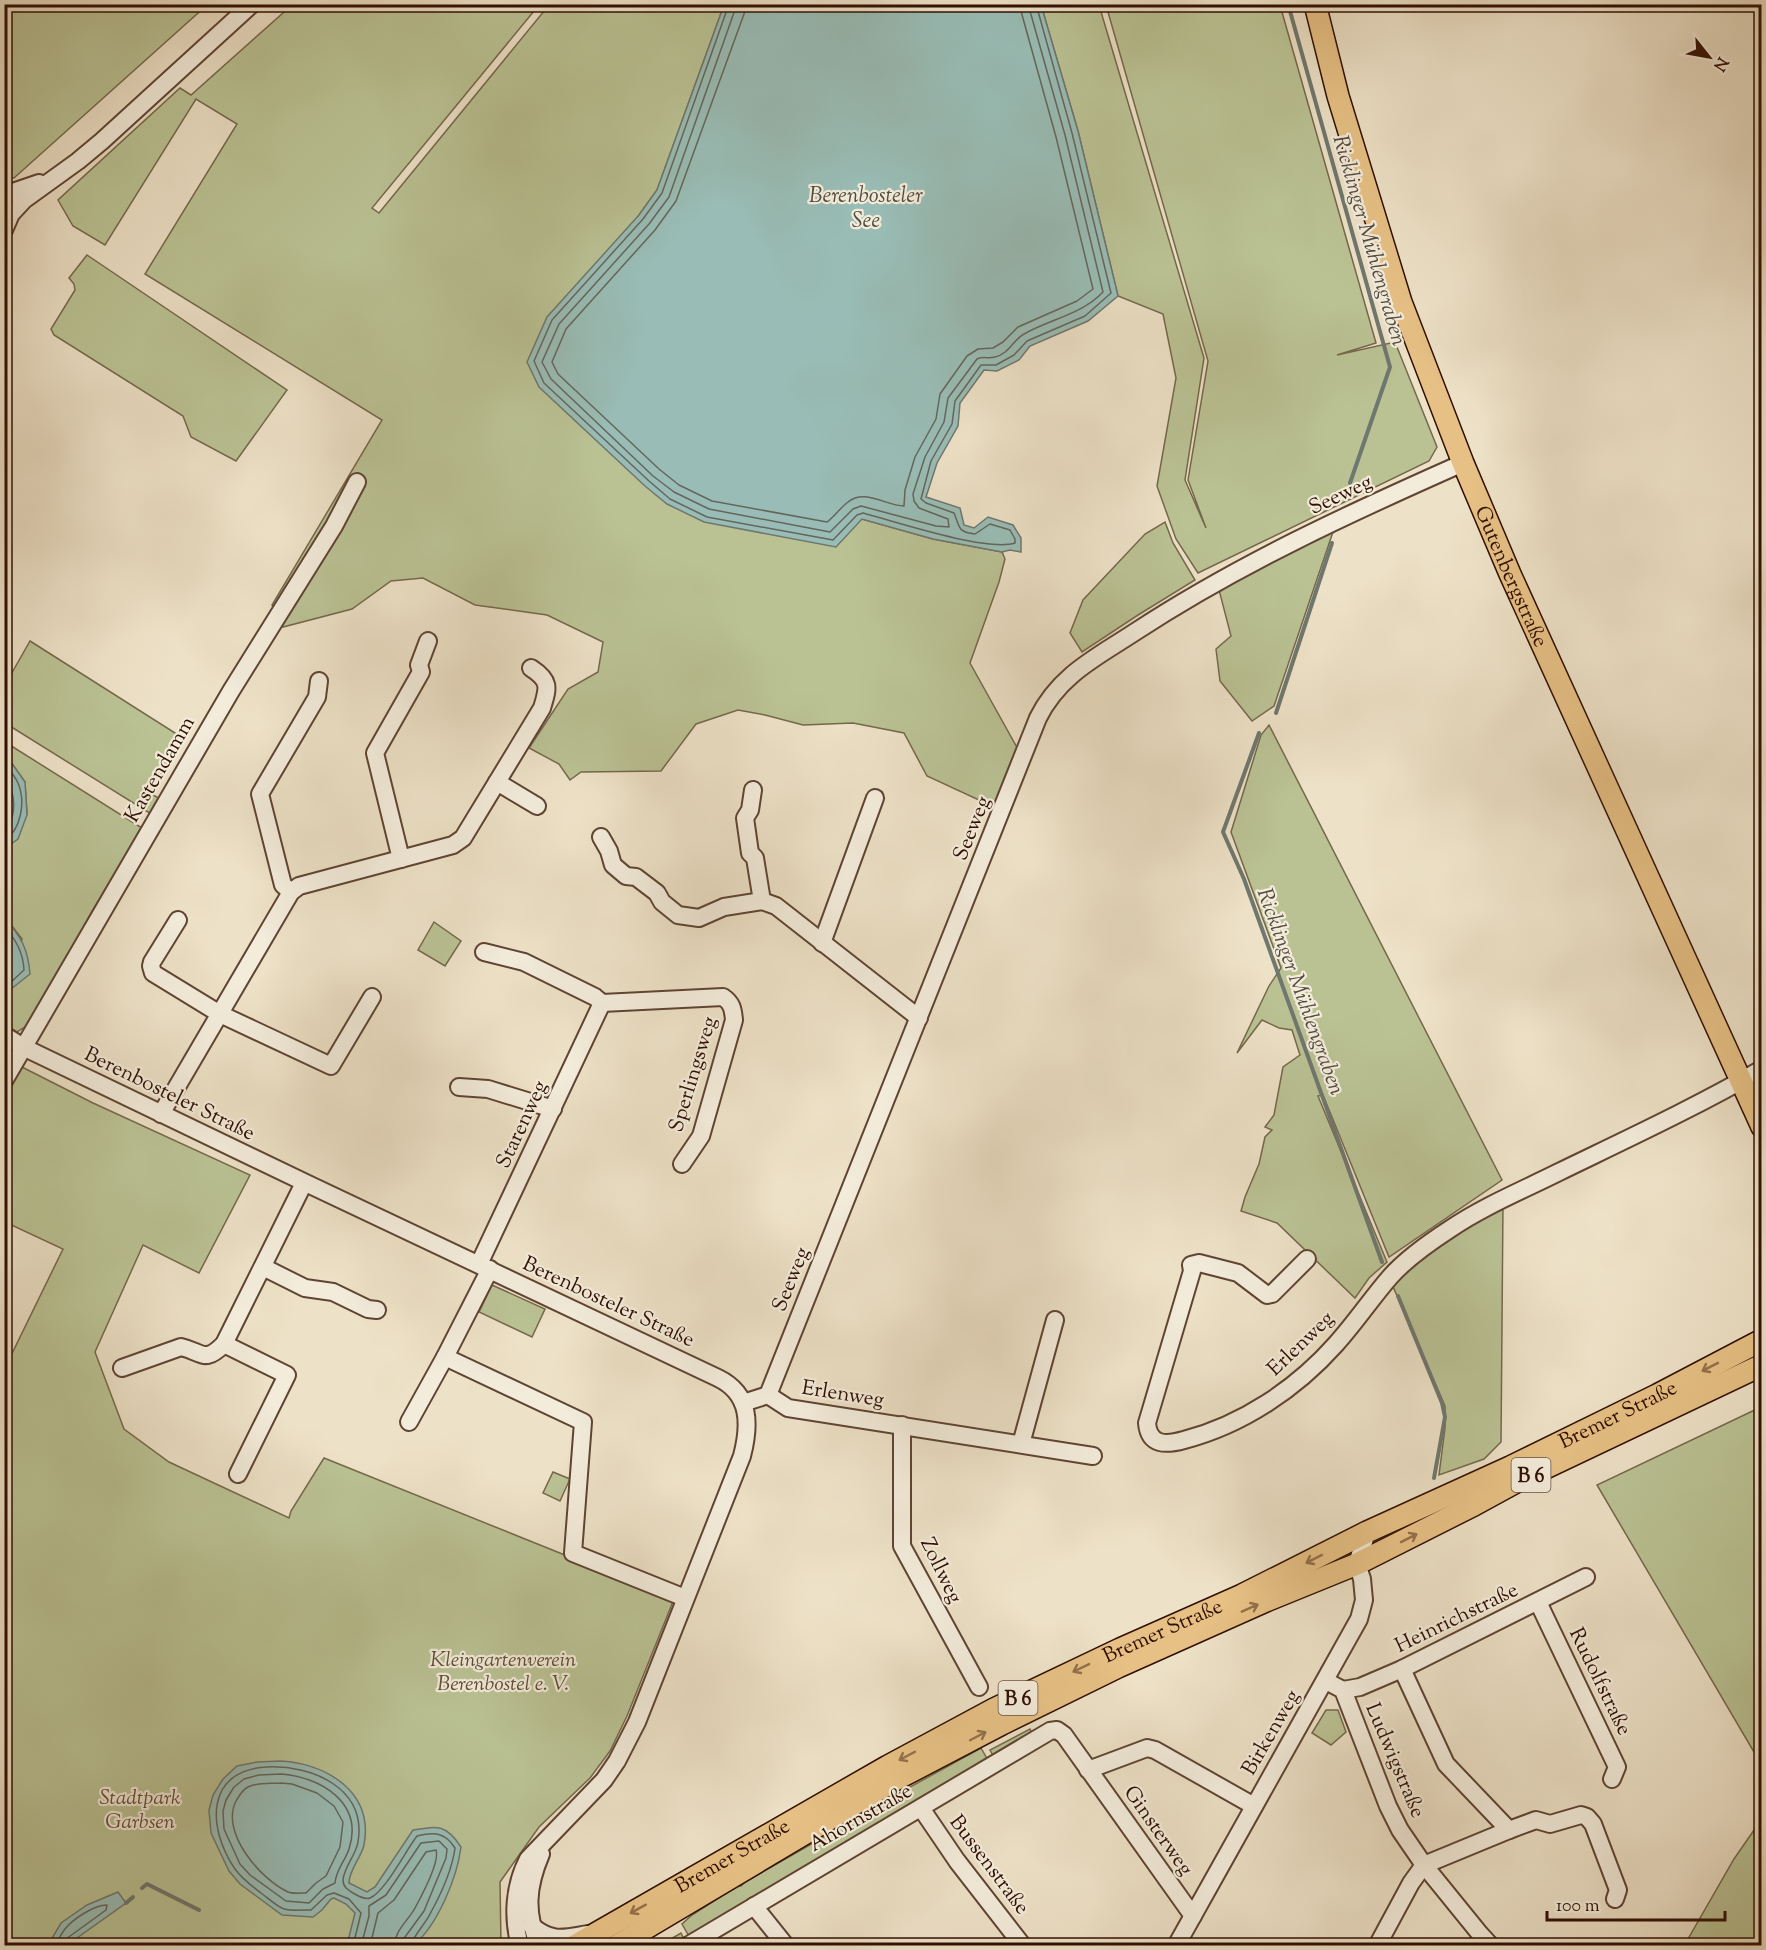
<svg xmlns="http://www.w3.org/2000/svg" width="1766" height="1950" viewBox="0 0 1766 1950" font-family="'Sorts Mill Goudy',serif">
<rect width="100%" height="100%" fill="#ede1c7"/>
<filter id="stains"><feTurbulence type="fractalNoise" baseFrequency=".00333" numOctaves="4"/><feColorMatrix values="0 0 0 0 .2 0 0 0 0 .09 0 0 0 0 .02 0 0 0 .5 -.17"/></filter>
<radialGradient id="worn" r=".72"><stop offset=".6" stop-color="#630" stop-opacity="0"/><stop offset="1" stop-color="#630" stop-opacity=".3"/></radialGradient>
<g fill="#bac294" stroke="#75684b" stroke-width="1.5">
<polygon points="4,5 5,4 207,5 14,178 5,176"/>
<polygon points="292,5 539,5 372,208 379,213 549,5 724,5 657,190 639,215 862,519 933,539 1002,552 1005,559 999,582 970,663 1019,751 994,807 927,776 904,733 853,723 803,725 765,715 738,710 696,724 661,771 581,772 570,780 559,764 529,748 568,689 598,672 603,642 547,615 475,605 423,578 391,581 352,609 283,627 272,605 382,420 145,274 237,124 196,99 105,245 73,226 58,200 180,88 191,95"/>
<polygon points="1041,5 1099,5 1204,358 1185,480 1206,528 1188,480 1208,361 1106,5 1280,5 1376,343 1337,355 1395,342 1437,447 1429,461 1198,573 1176,539 1157,486 1176,378 1163,314 1118,296 1078,131"/>
<polygon points="87,255 287,390 236,461 191,437 183,416 54,335 51,329 75,290 74,284 69,278"/>
<polygon points="1165,522 1173,543 1195,580 1138,615 1082,652 1070,633 1083,600 1145,534"/>
<polygon points="1335,526 1274,706 1252,721 1220,681 1216,649 1231,636 1218,586"/>
<polygon points="30,641 183,738 150,793 160,799 151,814 5,723 5,685"/>
<polygon points="1269,725 1502,1180 1389,1257 1323,1095 1318,1096 1387,1262 1369,1278 1355,1298 1277,1223 1241,1211 1245,1197 1259,1164 1265,1137 1272,1130 1265,1127 1274,1115 1283,1067 1300,1055 1292,1030 1279,1028 1262,1020 1237,1053 1269,986 1281,968 1231,832 1261,735"/>
<polygon points="5,742 142,828 91,913 32,1023 17,1032 5,1025 4,989 11,989 22,939 5,917 4,860 7,856 7,847 27,814 25,782 8,758 5,755"/>
<polygon points="434,922 461,941 445,966 418,950"/>
<polygon points="18,1065 93,1103 250,1175 199,1273 143,1245 95,1352 124,1429 169,1462 289,1518 291,1511 324,1458 674,1599 627,1716 610,1751 590,1778 539,1827 500,1882 501,1945 5,1945 4,1370 63,1249 5,1222 5,1089"/>
<polygon points="1503,1205 1501,1442 1484,1459 1439,1475 1445,1428 1445,1406 1391,1282 1445,1240"/>
<polygon points="492,1285 545,1309 532,1337 479,1312"/>
<polygon points="1761,1407 1762,1764 1761,1764 1597,1485"/>
<polygon points="553,1472 570,1479 560,1501 543,1493"/>
<polygon points="1326,1710 1338,1710 1346,1732 1331,1745 1312,1733"/>
<polygon points="1030,1729 1033,1735 995,1759 990,1750"/>
<polygon points="981,1748 989,1762 690,1938 682,1924 692,1915 737,1886 741,1886 745,1882 857,1818 861,1814"/>
<polygon points="1761,1820 1761,1945 1684,1946 1734,1859"/>
<polygon points="681,1933 685,1941 679,1945 659,1946"/>
</g>
<g fill="#99bdb6" stroke="#6f776e" stroke-width="1.5">
<polygon points="724,5 1041,5 1078,131 1118,296 1088,321 1030,346 1019,360 997,371 984,370 960,403 958,426 937,463 926,497 960,508 964,525 974,528 988,517 1013,525 1021,538 1021,552 1010,550 1002,552 933,539 862,519 836,547 704,522 667,504 645,486 539,387 527,362 547,317 639,215 657,190"/>
<polygon points="5,755 8,758 25,782 27,815 18,839 7,847 7,856 5,860"/>
<path d="M4,917C21,937 28,948 30,974L11,989H5Z"/>
<path d="M281,1761C327,1764 374,1792 364,1845C361,1858 349,1870 349,1883L367,1892L375,1887L413,1830C438,1826 446,1824 461,1847C457,1878 438,1924 414,1945H347L355,1913L346,1904L334,1898L331,1899L322,1910L313,1917L282,1915L240,1884L229,1871L211,1833L209,1810L213,1795L223,1779L237,1766L257,1762Z"/>
<polygon points="118,1892 126,1903 67,1945 48,1945 61,1923 87,1905"/>
</g>
<g fill="none" stroke-linecap="round" stroke-linejoin="round">
<g stroke="#64665c" stroke-width="1.5">
<path d="M729,4L662,193L643,219L552,320L534,361L544,383L649,481L670,499L707,517L833,540L857,515L863,513C896,522 987,552 1015,543V539L1010,530L990,524L975,534C957,532 960,527 954,513L926,503L921,499L931,461L952,424L955,401L981,365H996L1014,355L1027,341L1085,316L1111,293L1072,133L1036,4"/>
<path d="M737,4L669,197L649,224L559,324L542,362L551,379L653,476L674,492L709,509L830,532L853,509L861,506L936,526L949,527L948,519L919,508L914,501L913,494L925,457L944,422L948,398L977,359C983,356 988,359 995,357C1009,354 1013,340 1024,334C1050,319 1081,315 1103,292L1065,135L1028,4"/>
<path d="M746,4L744,14L676,201L655,230L566,329L552,362L558,374L659,469L679,485L712,501L827,522C834,517 840,508 848,502C865,488 886,506 904,506L905,490L915,457L936,419L940,394L967,356L978,349L993,348L1003,342L1018,327L1077,301L1093,289L1056,137L1019,4"/>
<path d="M4,763C9,769 15,776 18,783C26,802 21,830 4,841"/>
<path d="M4,776C16,793 18,816 4,832"/>
<path d="M4,926C16,940 23,952 24,970L10,983H4"/>
<path d="M281,1774C321,1777 364,1803 349,1849C345,1861 336,1870 335,1883L323,1889L309,1903L286,1901L250,1875L240,1864L224,1829L223,1811L226,1800L234,1787L244,1779L259,1775Z"/>
<path d="M281,1783L292,1784L317,1793L334,1806L343,1822L340,1847L326,1876L316,1883L306,1893C300,1893 293,1894 288,1892C260,1879 220,1832 236,1801C239,1796 242,1790 248,1787C258,1782 271,1784 281,1783Z"/>
<path d="M55,1946C58,1940 61,1934 65,1929C73,1919 94,1905 107,1905L106,1910L66,1939L64,1946"/>
<path d="M353,1946L361,1913L349,1899L334,1893L327,1895L311,1910C303,1910 292,1911 284,1909C276,1906 268,1898 261,1893C252,1886 242,1879 235,1869C207,1828 205,1770 267,1767C312,1765 367,1788 358,1842C356,1855 344,1867 343,1880C343,1887 348,1890 353,1893C358,1896 365,1900 370,1898C385,1892 406,1850 417,1836C434,1832 445,1832 455,1848C452,1871 441,1894 430,1914C426,1923 412,1937 411,1946"/>
<polyline points="361,1946 369,1916 369,1906 386,1895 421,1843 439,1841 447,1849 446,1858 424,1911 405,1937 403,1946"/>
<path d="M370,1946L378,1913L394,1900L426,1852L436,1850C440,1861 421,1897 415,1908C408,1921 395,1930 394,1946"/>
</g>
<g stroke="#6f776e" stroke-width="4">
<polyline points="1288,4 1390,367 1350,483"/>
<polyline points="1276,713 1332,543"/>
<polyline points="1259,733 1223,832 1244,879 1382,1262"/>
<polyline points="1398,1296 1442,1403 1445,1417 1434,1478"/>
<polyline points="142,1888 147,1884 199,1910"/>
<polyline points="126,1903 133,1897"/>
</g>
<g stroke="#5f4433" stroke-width="20">
<g id="minor">
<polyline points="4,195 39,183"/>
<polyline points="4,230 11,214 24,200 78,161 102,141 252,4"/>
<polyline points="497,782 537,806"/>
<polyline points="753,790 750,810 745,818 750,853 755,858 762,901"/>
<polyline points="601,837 609,851 613,865 626,876 636,877 657,893 662,902 678,915 699,918 724,907 762,901 776,906 919,1018"/>
<polyline points="401,859 375,753 421,672 419,665 428,641"/>
<polyline points="291,892 283,885 260,794 317,697 319,681"/>
<polyline points="178,920 152,962 151,966 153,973 220,1014 331,1066 372,997"/>
<polyline points="822,943 875,798"/>
<path d="M484,952L524,962L595,997L602,1003L723,997C732,1003 733,1009 734,1020L701,1136L682,1164"/>
<path d="M4,1035L23,1047L310,1185L718,1378C751,1394 750,1425 742,1456L637,1722L617,1761L604,1780L528,1859C514,1886 512,1917 520,1946"/>
<polyline points="4,1081 231,691 334,526 357,482"/>
<polyline points="459,1087 488,1089 553,1109"/>
<path d="M161,1114L291,892L299,886L453,845L463,838L542,708C548,688 551,681 531,668"/>
<path d="M1307,1259L1272,1294L1267,1295L1238,1273L1199,1263L1191,1265L1192,1271L1147,1423C1149,1446 1166,1445 1184,1440C1242,1425 1296,1389 1336,1344C1355,1323 1371,1299 1390,1277C1406,1259 1430,1242 1450,1229C1484,1206 1523,1190 1559,1172C1627,1139 1696,1107 1762,1069"/>
<polyline points="479,1264 602,1003"/>
<polyline points="263,1267 305,1288 333,1292 368,1309 377,1310"/>
<polyline points="490,1269 445,1357 583,1422 573,1553 685,1598"/>
<polyline points="224,1344 287,1375 238,1474"/>
<path d="M122,1368L181,1347C203,1352 204,1364 224,1344L304,1183"/>
<polyline points="768,1395 788,1408 1093,1456"/>
<path d="M743,1403L768,1395L1038,718C1059,675 1097,657 1135,632C1239,564 1350,513 1463,463"/>
<polyline points="409,1422 445,1357"/>
<polyline points="902,1425 902,1546 979,1687"/>
<polyline points="1021,1444 1055,1320"/>
<polyline points="1538,1602 1617,1767 1612,1779"/>
<polyline points="1402,1669 1446,1764 1509,1830 1424,1865"/>
<polyline points="1326,1681 1343,1690 1388,1806 1400,1830 1424,1865 1480,1934 1491,1946"/>
<polyline points="1343,1690 1360,1687 1402,1669 1586,1577"/>
<polyline points="1088,1770 1147,1748 1155,1750 1254,1806"/>
<polyline points="921,1808 957,1861 1023,1946"/>
<polyline points="1509,1830 1536,1820 1550,1824 1581,1815 1587,1817 1593,1824 1618,1890 1615,1899"/>
<polyline points="754,1906 786,1946"/>
<path d="M531,1925C551,1943 564,1938 588,1934"/>
<path d="M539,1946C525,1912 527,1887 541,1854"/>
<polyline points="687,1946 1050,1731 1057,1730 1064,1735 1193,1916"/>
<polyline points="1176,1946 1359,1619 1364,1600 1362,1579 1357,1564 1367,1532"/>
<polyline points="1377,1946 1411,1883 1424,1865"/>
</g>
</g>
<g stroke="#300f02" stroke-width="24">
<g id="major">
<path id="s1" d="M1315,4L1338,96L1401,302L1463,463L1510,574L1762,1127"/>
<path id="s2" d="M574,1946L888,1766L994,1709L1120,1649L1242,1595L1367,1532L1510,1467L1657,1395L1762,1340"/>
<polyline points="616,1946 895,1780 1002,1724 1118,1667 1266,1601 1357,1564 1474,1505 1518,1481 1762,1365"/>
</g>
</g>
<use href="#minor" stroke="#f3ecdb" stroke-width="16"/>
<use href="#major" stroke="#e6c084" stroke-width="21"/>
</g>
<defs><path id="oneway-shaft" d="M-6 0H5M1.5-3L5.5 0L1.5 3" fill="none" stroke-width="1.6" stroke-linecap="round" stroke-linejoin="round" transform="scale(1.5)"/></defs>
<g stroke="#94704a">
<use href="#oneway-shaft" transform="translate(1710 1367) rotate(153)"/>
<use href="#oneway-shaft" transform="translate(1409 1538) rotate(-27)"/>
<use href="#oneway-shaft" transform="translate(1314 1559) rotate(153)"/>
<use href="#oneway-shaft" transform="translate(1250 1608) rotate(-24)"/>
<use href="#oneway-shaft" transform="translate(1081 1668) rotate(154)"/>
<use href="#oneway-shaft" transform="translate(978 1736) rotate(-28)"/>
<use href="#oneway-shaft" transform="translate(907 1756) rotate(152)"/>
<use href="#oneway-shaft" transform="translate(638 1909) rotate(151)"/>
</g>
<g text-anchor="middle" stroke-width="4.5" stroke-linejoin="round" paint-order="stroke">
<g fill="#f3ecdb" stroke="#6a5143" stroke-width="1.5">
<rect x="1511.5" y="1458" width="39" height="34" rx="4.5"/>
<rect x="998.5" y="1681" width="39" height="34" rx="4.5"/>
</g>
<g font-size="20" font-weight="bold" fill="#300f02">
<text x="1531" y="1482">B 6</text>
<text x="1018" y="1705">B 6</text>
</g>
<g font-size="21" fill="#300f02" stroke="#f3ecdb">
<text transform="translate(1340 494) rotate(-25)" y="7">Seeweg</text>
<text dy="7" stroke="none"><textPath href="#s1" startOffset="606">Gutenbergstraße</textPath></text>
<text transform="translate(159 769) rotate(-60)" y="7">Kastendamm</text>
<text transform="translate(971 828) rotate(-68)" y="7">Seeweg</text>
<text transform="translate(692 1074) rotate(-73)" y="7">Sperlingsweg</text>
<text transform="translate(170 1093) rotate(26)" y="7">Berenbosteler Straße</text>
<text transform="translate(521 1124) rotate(-65)" y="7">Starenweg</text>
<text transform="translate(790 1279) rotate(-68)" y="7">Seeweg</text>
<text transform="translate(609 1301) rotate(25)" y="7">Berenbosteler Straße</text>
<text transform="translate(1300 1343) rotate(-44)" y="7">Erlenweg</text>
<text transform="translate(843 1393) rotate(9)" y="7">Erlenweg</text>
<text dy="7" stroke="none"><textPath href="#s2" startOffset="1172">Bremer Straße</textPath></text>
<text transform="translate(942 1570) rotate(64)" y="7">Zollweg</text>
<text transform="translate(1456 1617) rotate(-26)" y="7">Heinrichstraße</text>
<text dy="7" stroke="none"><textPath href="#s2" startOffset="668">Bremer Straße</textPath></text>
<text transform="translate(1601 1681) rotate(64)" y="7">Rudolfstraße</text>
<text transform="translate(1270 1732) rotate(-60)" y="7">Birkenweg</text>
<text transform="translate(1396 1760) rotate(67)" y="7">Ludwigstraße</text>
<text transform="translate(860 1817) rotate(-30)" y="7">Ahornstraße</text>
<text transform="translate(1159 1830) rotate(55)" y="7">Ginsterweg</text>
<text dy="7" stroke="none"><textPath href="#s2" startOffset="182">Bremer Straße</textPath></text>
<text transform="translate(990 1864) rotate(53)" y="7">Bussenstraße</text>
</g>
<g font-size="21" font-style="italic" fill="#604e35" stroke="#f3ecdb">
<text x="503" y="1666">Kleingartenverein<tspan x="503" dy="24">Berenbostel e. V.</tspan></text>
<text x="140" y="1804">Stadtpark<tspan x="140" dy="24">Garbsen</tspan></text>
</g>
<g font-size="22" font-style="italic" fill="#554c41" stroke="#f3ecdb">
<text x="866" y="202">Berenbosteler<tspan x="866" dy="25">See</tspan></text>
<text transform="translate(1371 240) rotate(74)" y="8">Ricklinger Mühlengraben</text>
<text transform="translate(1302 991) rotate(70)" y="8">Ricklinger Mühlengraben</text>
</g>
</g>
<rect width="1766" height="1950" fill="none" stroke="#ede1c7" stroke-width="24"/>
<rect x="6" y="6" width="1754" height="1938" fill="none" stroke="#300f02" stroke-width="3"/>
<rect x="12" y="12" width="1742" height="1926" fill="none" stroke="#300f02" stroke-width="1.5"/>
<g transform="translate(1709 57) rotate(121)" stroke="#f3ecdb" stroke-width="4.5" paint-order="stroke">
<path d="M0-4.5L10 22L0 15L-10 22Z" fill="#300f02"/>
<text y="-9" font-size="16" font-weight="bold" text-anchor="middle" fill="#300f02">N</text>
</g>
<path d="M1547 1911v9h178v-9" fill="none" stroke="#300f02" stroke-width="3"/>
<text x="1556" y="1911" font-size="18" fill="#300f02" stroke="#f3ecdb" stroke-width="4.5" paint-order="stroke">100 m</text>
<rect width="100%" height="100%" filter="url(#stains)"/>
<rect width="100%" height="100%" fill="url(#worn)"/>
</svg>
